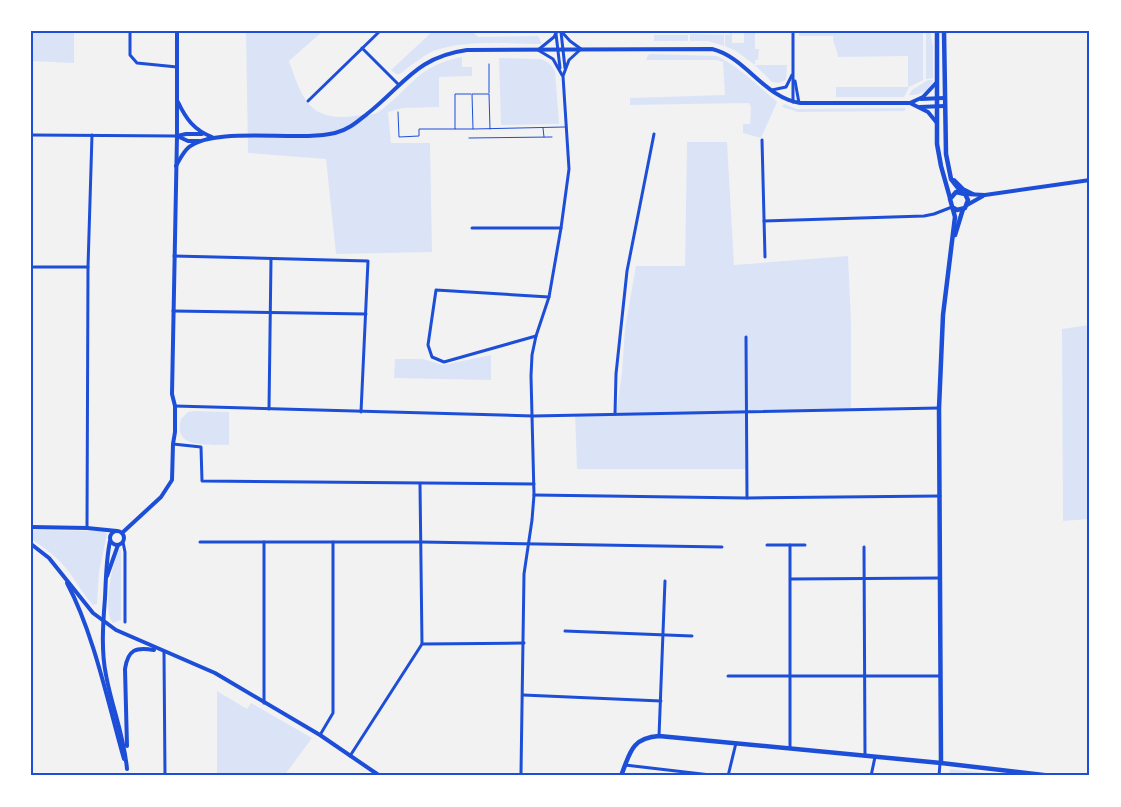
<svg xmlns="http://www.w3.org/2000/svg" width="1121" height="807" viewBox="0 0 1121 807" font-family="Rubik,sans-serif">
<rect width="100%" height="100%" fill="#f2f2f2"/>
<g fill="#dbe4f7">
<polygon points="31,31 74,31 74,63 31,61"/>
<path d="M246,31H323L289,61C302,98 309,122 354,116C362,115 374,116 380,111C412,87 418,65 462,57V67H472V76L439,77V107L403,108L388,112L391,143H430L432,252L336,254L326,159L248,153Z"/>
<path d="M433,31H472L478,37L538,36L542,44C510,44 470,40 440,49C425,53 412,65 400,74H396L391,70Z"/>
<polygon points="731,31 732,31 732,43 744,43 744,31 755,31 755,49 759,49 758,60 755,60 755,65 787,65 786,80 779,83 772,82 755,65 736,51 725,46 725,35 730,35"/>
<path d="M799,31H923V80L909,87L904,97H836V87H908V56L838,57C837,48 833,44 833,36H799Z"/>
<polygon points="926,31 930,31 933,46 933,78 926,79"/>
<polygon points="690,34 724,35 724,46 708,41 690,41"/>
<rect x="654" y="35" width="34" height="6"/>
<path d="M651,54L717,56C740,67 758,86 777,102L761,138L743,133V124H750L751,107L749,103L630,105V98L725,95L723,62L717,60H646L648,55Z"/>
<polygon points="499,58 542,59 550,64 555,71 559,124 501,125"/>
<path d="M928,80H933C930,90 920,96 909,95L912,90Z"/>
<polygon points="784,104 797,109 905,108 905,111 798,112 782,107"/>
<polygon points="687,142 727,142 734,265 848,256 851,323 851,411 745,413 746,469 577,469 575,414 616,414 622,373 625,328 636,266 685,266"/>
<polygon points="1090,325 1090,519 1063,521 1062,329"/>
<polygon points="491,355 491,380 394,378 395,359 423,359 443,365"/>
<path d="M194,411L229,412V445C210,444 172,450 181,419L188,412Z"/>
<path d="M31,530L104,531L107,534L99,572L97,604L93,605C82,593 75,579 65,567C55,555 43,547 31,539Z"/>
<path d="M119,549L121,550V620L113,623C102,612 112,563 119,549Z"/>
<polygon points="217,691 247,709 251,703 312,738 284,776 217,776"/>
<polygon points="950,769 1003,775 1002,776 949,776"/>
</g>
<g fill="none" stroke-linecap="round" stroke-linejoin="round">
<g stroke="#1d4ed8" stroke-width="1">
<polyline points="489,64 489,93"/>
<polyline points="471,94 455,94 455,129 473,129"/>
<polyline points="398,112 399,137 419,136 419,129 455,129"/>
<polyline points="543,128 544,137"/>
<polyline points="490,129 489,94 472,94 473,129 565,127"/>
<polyline points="469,138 552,137"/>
</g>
<g stroke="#1d4ed8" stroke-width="3">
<polyline points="130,31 130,55 137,63 177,67"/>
<polyline points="557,31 554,37 538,50 553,59 562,75"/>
<polyline points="561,32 565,68"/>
<polyline points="556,34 560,68"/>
<polyline points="362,48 399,85"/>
<polyline points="795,81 799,103"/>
<polyline points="772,90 786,87 792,75"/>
<polyline points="308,101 380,31"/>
<polyline points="793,102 793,31"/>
<polyline points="31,135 177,136"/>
<polyline points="762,140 765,257"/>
<polyline points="764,221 924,216 934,214 952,207"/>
<polyline points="472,228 561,228"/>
<polyline points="174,256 368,261 361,412"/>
<polyline points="31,267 88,267"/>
<polyline points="173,311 366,314"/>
<polyline points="536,336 444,362 432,357 428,345 436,290 549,297"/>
<polyline points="746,337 747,498"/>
<polyline points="175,406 533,416 939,408"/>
<polyline points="269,409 271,259"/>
<polyline points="615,414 616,374 627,271 654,134"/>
<polyline points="173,444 201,447 202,481 534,484"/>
<polyline points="534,495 747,498 940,496"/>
<polyline points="87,528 88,267 92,135"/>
<polyline points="123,542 125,552 125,622"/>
<polyline points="200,542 421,542 722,547"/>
<polyline points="767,545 805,545"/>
<polyline points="790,545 790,748"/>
<polyline points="864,547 865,756"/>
<polyline points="791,579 940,578"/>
<polyline points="565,631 692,636"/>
<polyline points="422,644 524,643"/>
<polyline points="164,652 165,776"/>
<polyline points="728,676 940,676"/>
<polyline points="523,695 661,701"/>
<polyline points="264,703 264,542"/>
<polyline points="320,735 333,713 333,542"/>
<polyline points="659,736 665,581"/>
<polyline points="350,756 422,644 420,484"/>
<polyline points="625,765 719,776"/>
<polyline points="525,776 521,773 524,574 532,520 534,495 531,376 532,355 536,336 549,297 561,228 569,169 563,76 569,60 581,49 570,41 561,31"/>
<polyline points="728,776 736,743"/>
<polyline points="871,776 875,757"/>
<polyline points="939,776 940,763"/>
</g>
<g stroke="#1d4ed8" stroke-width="4">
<polyline points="921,99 944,98"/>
<path d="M178,102C186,119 194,130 212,137"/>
<polyline points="910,103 928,112 937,123"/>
<polyline points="920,107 944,106"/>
<polyline points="177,136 186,134 202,134"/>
<polyline points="177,136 188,141 199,141"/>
<path d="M176,166C180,159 183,152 189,147C216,126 298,142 335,133C348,130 357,122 367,114C404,85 416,57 467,50L712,49C746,57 765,99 801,103H910L923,97L937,82"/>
<polyline points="954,180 963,189 973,194"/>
<polyline points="965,194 985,195 1090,180"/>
<polyline points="967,205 983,196"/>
<polyline points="31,527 87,528 117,531"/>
<circle cx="117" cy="538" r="7"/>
<polyline points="122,533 161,497 172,480 173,444 175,432 175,406 172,394 177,136 177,31"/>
<path d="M110,541C106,560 106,579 105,598C103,623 101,651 106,675C112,708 124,735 127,769"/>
<polyline points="31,544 49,558 93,613 116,630 215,673 320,735 380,776"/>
<polyline points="107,576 118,545"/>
<path d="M67,583C94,634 108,703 124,759"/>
<path d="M127,746L125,669C128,649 136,647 154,650"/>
</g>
<g stroke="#1d4ed8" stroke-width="4.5">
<polyline points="937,31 937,144 941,166 950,198"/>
<polyline points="944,31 946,154 951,179 962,193"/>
<polyline points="955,235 963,209"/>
<polyline points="941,763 939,408 943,315 955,217 950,199 956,192 965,194 968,200 965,208 957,210 952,207"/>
<path d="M621,776C630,753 631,738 659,736L941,763L1052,776"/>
</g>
</g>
<rect width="1121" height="807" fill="none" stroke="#ffffff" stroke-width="65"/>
<rect x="32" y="32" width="1056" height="742" fill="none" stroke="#1d4ed8" stroke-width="2"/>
</svg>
